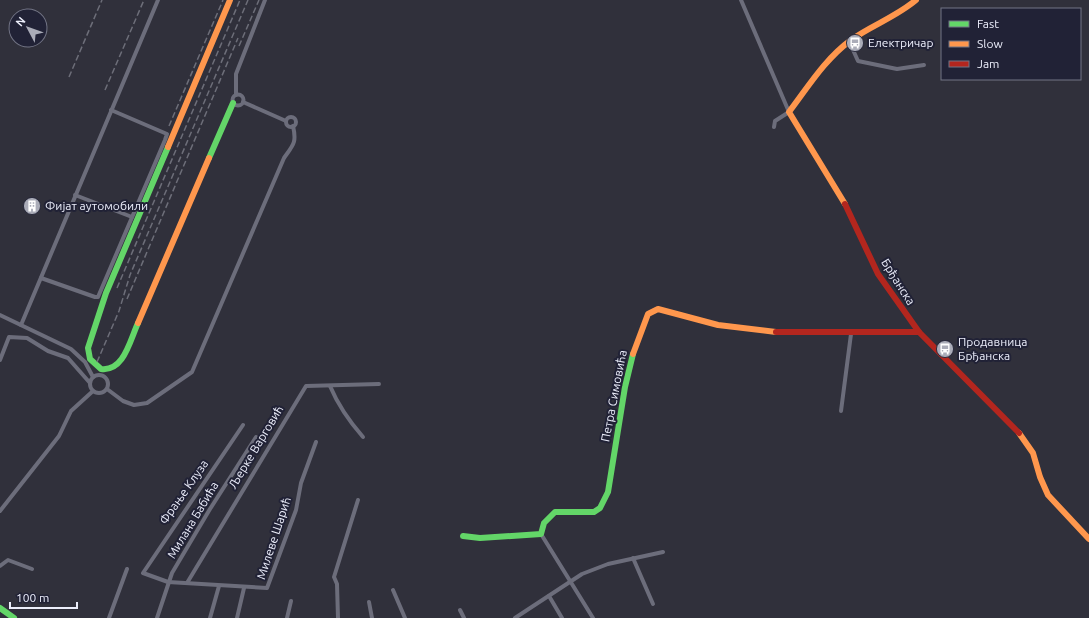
<svg xmlns="http://www.w3.org/2000/svg" width="1089" height="618" viewBox="0 0 1089 618" font-family="Ubuntu,sans-serif">
<rect width="100%" height="100%" fill="#30303b"/>
<g fill="none" stroke-linecap="round" stroke-linejoin="round">
<g stroke="#6c6d7b" stroke-width="4">
<polyline points="741,0 789,112 775,121 774,127"/>
<polyline points="849,41 858,61 897,69 924,65"/>
<circle cx="238" cy="100" r="5.5"/>
<polyline points="236,95 236,74 265,0"/>
<polyline points="243,102 286,121"/>
<circle cx="291" cy="122" r="5"/>
<polyline points="75,195 132,217"/>
<polyline points="41,278 95,297 98,297 165,140 167,134 111,110"/>
<polyline points="0,315 71,349 85,362 93,377"/>
<polyline points="21,325 158,0"/>
<polyline points="0,360 9,337 27,338 48,351 68,358 90,383"/>
<circle cx="99" cy="384" r="9"/>
<path d="M330,386C338,405 349,421 363,437"/>
<path d="M107,389L123,401L134,405L147,403L192,372L284,158C293,145 297,143 293,126"/>
<polyline points="841,411 851,334"/>
<polyline points="243,425 143,573 168,582 267,588 296,510 301,483 316,442"/>
<polyline points="0,511 59,436 71,411 93,391"/>
<polyline points="541,534 593,618"/>
<polyline points="633,558 653,604"/>
<polyline points="0,566 8,560 32,569"/>
<polyline points="187,583 306,386 379,384"/>
<polyline points="393,590 405,618"/>
<polyline points="549,596 562,618"/>
<polyline points="369,602 372,618"/>
<polyline points="460,610 464,618"/>
<polyline points="109,618 127,569"/>
<polyline points="157,618 172,573 210,509 256,437"/>
<polyline points="210,618 219,586"/>
<polyline points="237,618 244,588"/>
<polyline points="287,618 291,601"/>
<polyline points="338,618 337,584 334,577 358,500"/>
<polyline points="515,618 582,574 608,564 663,552"/>
</g>
<g stroke="#63d668" stroke-width="6">
<polyline points="209,158 233,103"/>
<path d="M138,323C130,340 124,372 101,369L90,359L88,348L106,293L168,147"/>
<polyline points="463,536 480,538 541,534 544,523 555,512 594,512 600,508 608,492 625,387 633,354"/>
<polyline points="0,608 14,618"/>
</g>
<g stroke="#ff974d" stroke-width="6">
<polyline points="168,147 230,0"/>
<path d="M845,204L789,112C808,87 825,59 851,40C872,25 896,17 916,0"/>
<polyline points="138,323 209,158"/>
<polyline points="633,354 648,314 658,309 718,325 776,332"/>
<polyline points="1019,433 1033,453 1040,477 1048,495 1089,539"/>
</g>
<g stroke="#b3261e" stroke-width="6">
<polyline points="845,204 878,274 919,332 1019,433"/>
<polyline points="776,332 919,332"/>
</g>
<g stroke="#6d6e79" stroke-width="1.5" stroke-dasharray="6 3" stroke-linecap="butt">
<polyline points="239,46 259,0"/>
<polyline points="69,77 102,0"/>
<polyline points="105,90 144,0"/>
<polyline points="169,126 223,0"/>
<polyline points="117,288 240,0"/>
<polyline points="127,299 238,38"/>
<polyline points="97,362 119,311 130,275 248,0"/>
</g>
</g>
<defs>
<g id="bus-disc" transform="scale(0.9)"><circle r="9.5" fill="#aaacb8" stroke="#212236"/><path d="M-5-6H5V4H4V6H2V4H-2V6H-4V4H-5ZM-3.5-4V0h7V-4ZM-3.5 1.2v1.5H-2V1.2ZM2 1.2v1.5H3.5V1.2Z" fill="#fff"/></g>
<g id="building-disc" transform="scale(0.9)"><circle r="9.5" fill="#aaacb8" stroke="#212236"/><path d="M-4-6H4V6H1V3H-1V6H-4ZM-2.5-4.3h1.7v1.8h-1.7ZM.8-4.3h1.7v1.8H.8ZM-2.5-1h1.7V.8h-1.7ZM.8-1h1.7V.8H.8Z" fill="#fff"/></g>
</defs>
<g fill-rule="evenodd">
<use href="#bus-disc" x="855" y="43"/>
<use href="#building-disc" x="32" y="206"/>
<use href="#bus-disc" x="945" y="349"/>
</g>
<g text-anchor="middle" stroke-width="4" stroke-linejoin="round" paint-order="stroke">
<g font-size="12" fill="#eceefb" stroke="#212236" text-anchor="start">
<text x="868" y="47">Електричар</text>
<text x="45" y="210">Фијат аутомобили</text>
<text x="958" y="346">Продавница<tspan x="958" dy="14">Брђанска</tspan></text>
</g>
<g font-size="12" fill="#eceefb" stroke="#212236">
<text transform="translate(898 282) rotate(58)" y="4">Брђанска</text>
<text transform="translate(614 396) rotate(-79)" y="4">Петра Симовића</text>
<text transform="translate(256 447) rotate(-59)" y="4">Љерке Варговић</text>
<text transform="translate(184 492) rotate(-55)" y="4">Фрање Клуза</text>
<text transform="translate(193 520) rotate(-59)" y="4">Милана Бабића</text>
<text transform="translate(274 538) rotate(-72)" y="4">Милеве Шарић</text>
</g>
</g>
<rect x="941" y="8" width="140" height="72" fill="#212236" stroke="#727485"/>
<rect x="949" y="21" width="20" height="6" fill="#63d668" stroke="#727485"/>
<text x="977" y="28" font-size="12" fill="#eceefb">Fast</text>
<rect x="949" y="41" width="20" height="6" fill="#ff974d" stroke="#727485"/>
<text x="977" y="48" font-size="12" fill="#eceefb">Slow</text>
<rect x="949" y="61" width="20" height="6" fill="#b3261e" stroke="#727485"/>
<text x="977" y="68" font-size="12" fill="#eceefb">Jam</text>
<g transform="translate(28 28) rotate(311)"><circle r="19" fill="#212236" stroke="#727485"/>
<path d="M0-3L7 15L0 10L-7 15Z" fill="#aaacb8"/>
<text y="-6" font-size="11" font-weight="bold" text-anchor="middle" fill="#eceefb">N</text>
</g>
<path d="M10 602v6h67v-6" fill="none" stroke="#eceefb" stroke-width="2"/>
<text x="16" y="602" font-size="12" fill="#eceefb" stroke="#212236" stroke-width="3" paint-order="stroke">100 m</text>
</svg>
